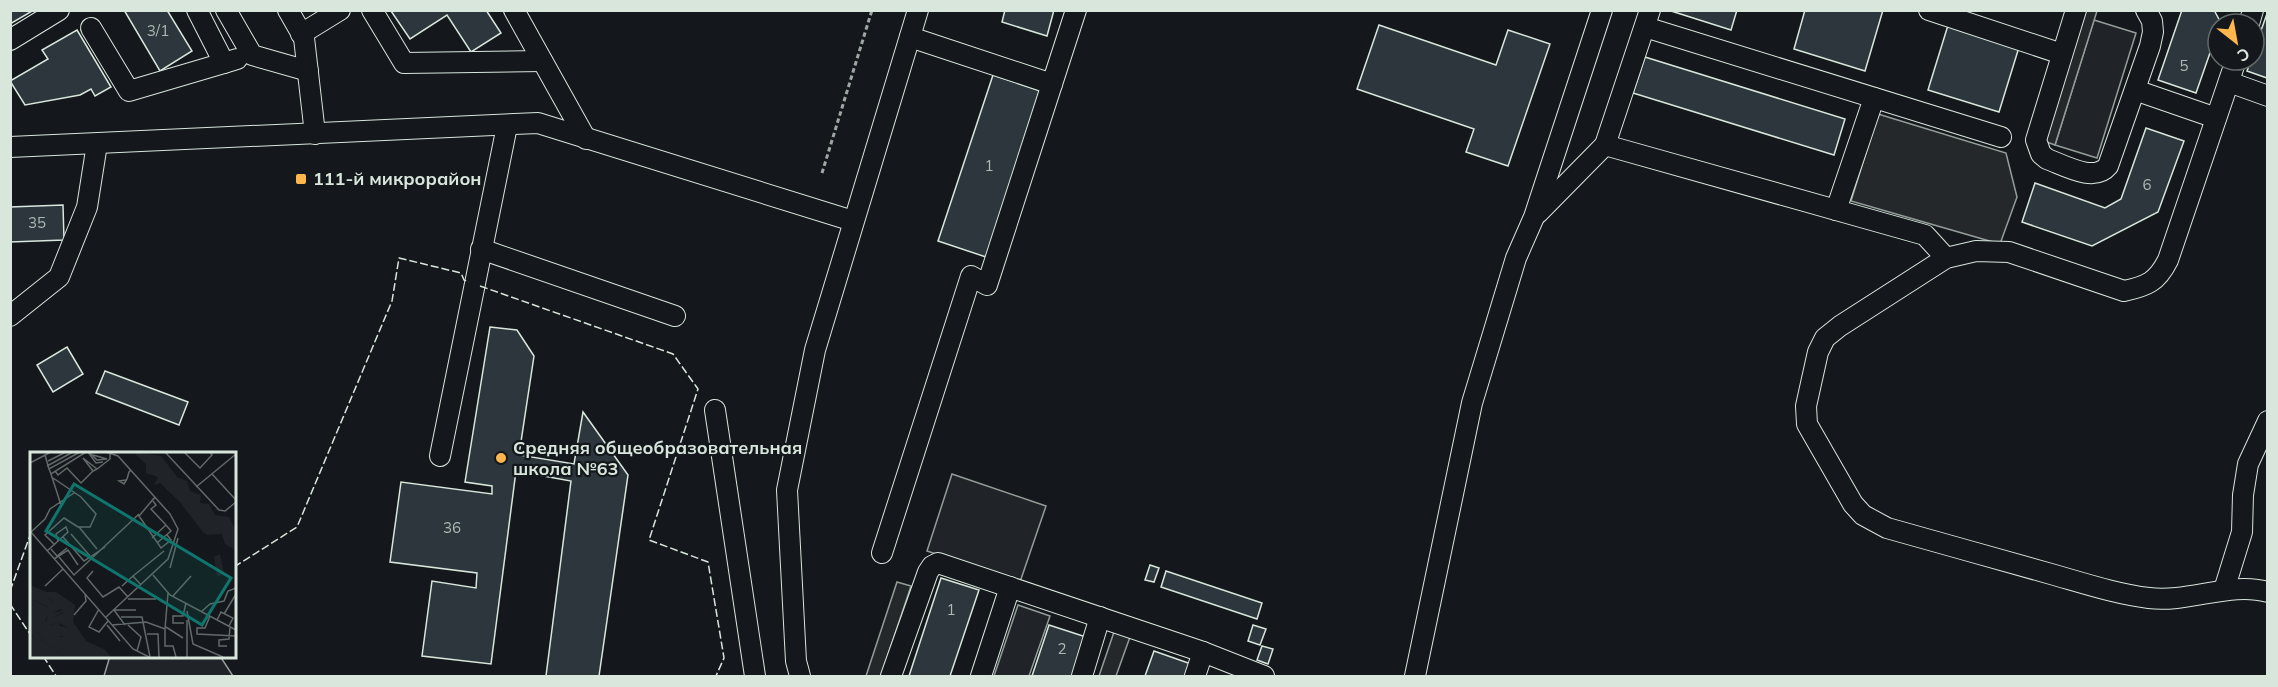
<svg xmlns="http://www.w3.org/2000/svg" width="2278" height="687" viewBox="0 0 2278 687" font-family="Mulish,sans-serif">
<rect width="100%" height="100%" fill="#14181c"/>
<g fill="#202428" stroke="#939e99" stroke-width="1.5">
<polygon points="2094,20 2136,33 2097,158 2055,145"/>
<polygon points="952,474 1046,506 1020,582 927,551"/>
<polygon points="1018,605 1050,616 1029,676 994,676"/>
<polygon points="110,656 220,656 233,676 104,676"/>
</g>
<g fill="#24282b" stroke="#939e99" stroke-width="1.5">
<polygon points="2082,11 2097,11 2055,145 2041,140"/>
<polygon points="1878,114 2006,153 2017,197 2000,244 1851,201"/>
<polygon points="897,582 911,586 881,676 866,676"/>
<polygon points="1114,632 1130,637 1116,676 1099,676"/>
</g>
<g fill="#2c363c" stroke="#d8e6dc" stroke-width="1.5">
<polygon points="10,10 34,10 10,24"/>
<polygon points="124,10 167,10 192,51 160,71"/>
<polygon points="486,10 501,33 471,52 447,15 410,39 391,11"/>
<polygon points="1005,10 1054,10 1047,36 1002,22"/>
<polygon points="1668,10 1737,10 1731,30"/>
<polygon points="1805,10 1883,10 1865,71 1794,49"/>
<polygon points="2182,10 2214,10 2221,23 2218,24 2218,30 2196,93 2158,80"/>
<polygon points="2268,11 2268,76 2267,78 2247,71 2251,60 2254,60 2254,50"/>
<polygon points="1949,22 2020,44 1999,112 1928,90"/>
<polygon points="1379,25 1496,65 1508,30 1550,44 1508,166 1466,152 1474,129 1357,89"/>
<polygon points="77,30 111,87 95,96 91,89 80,95 25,105 10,81 48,59 42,50"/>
<polygon points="1645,57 1845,119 1834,155 1633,93"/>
<polygon points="993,75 1041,91 986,257 938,241"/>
<polygon points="2146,128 2184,141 2158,212 2092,246 2022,222 2035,183 2105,208 2121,199"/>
<polygon points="63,205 64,240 10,242 10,207"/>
<polygon points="490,327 517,330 534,356 519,455 574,464 583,412 628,475 599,676 546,676 571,481 516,471 491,664 422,656 432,581 476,588 477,573 390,562 401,482 492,494 492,486 465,482"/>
<polygon points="67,347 83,374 53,392 37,365"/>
<polygon points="105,371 188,402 179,425 96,393"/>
<polygon points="1150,565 1159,568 1154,582 1145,580"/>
<polygon points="1166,571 1262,603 1257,619 1161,587"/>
<polygon points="941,578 979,590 950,676 909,676"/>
<polygon points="1049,625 1086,637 1073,676 1032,676"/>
<polygon points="1253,625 1266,629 1260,645 1248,641"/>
<polygon points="1262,646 1273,649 1268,664 1257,660"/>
<polygon points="1154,651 1191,664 1187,676 1145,676"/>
</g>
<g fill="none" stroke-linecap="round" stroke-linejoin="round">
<g stroke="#d8e6dc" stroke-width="22">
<g id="minor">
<polyline points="197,10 224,63 237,59"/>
<polyline points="226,10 252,55 308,71"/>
<polyline points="288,10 304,38 315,134"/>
<polyline points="372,10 404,63 542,61"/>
<polyline points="514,10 586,139"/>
<polyline points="1929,10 2062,54"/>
<path d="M2076,10L2036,140L2041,154L2047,159C2064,165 2094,183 2108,166L2150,46L2153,32L2152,21L2146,10"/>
<polyline points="2249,24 2253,10"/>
<polyline points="1645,27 2001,137"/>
<polyline points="91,28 129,91 224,63"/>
<polyline points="301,34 340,10"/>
<polyline points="910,37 1052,84 1076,10"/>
<polyline points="10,40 59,10"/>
<path d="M2236,60L2168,260C2157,282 2147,286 2124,291L2009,252L1976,251L1946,258L1840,326L1825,338L1818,352L1806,406L1807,424L1853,504L1863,515L1887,528C1942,543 1996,559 2051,574C2083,583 2116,594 2149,598C2189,603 2231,581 2268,592"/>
<polyline points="2229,82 2268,96"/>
<polyline points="2135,90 2216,118"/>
<polyline points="1605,145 1925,235 1946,258"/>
<polyline points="10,147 538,123 853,221"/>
<polyline points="1836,210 1874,98"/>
<polyline points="1538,213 1605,145 1650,10"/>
<polyline points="481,249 675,316"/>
<polyline points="10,316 59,277 87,207 97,144"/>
<polyline points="715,410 755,676"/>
<polyline points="440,456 507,126"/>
<polyline points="882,553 971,276 987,285 1052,84"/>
<polyline points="2224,590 2242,532 2243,495 2248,464 2268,421"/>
<polyline points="800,676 796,661 787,490 815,350 918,10"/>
<polyline points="891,676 928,572 932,566 938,563 1203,652 1264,676"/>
<polyline points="981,676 1010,587"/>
<polyline points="1082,676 1100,617"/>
<polyline points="1195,676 1203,652"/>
<polyline points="1415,676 1472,403 1516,258 1534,217 1602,10"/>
</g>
</g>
<polyline stroke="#9da8a2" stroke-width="3" stroke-dasharray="4.5 3" stroke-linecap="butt" points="822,173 872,10"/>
<use href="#minor" stroke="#14181c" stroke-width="20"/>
<g stroke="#d8e6dc" stroke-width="1.5" stroke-dasharray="8 3" stroke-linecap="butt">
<polyline points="480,286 673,354 698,389 649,540 708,562 724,658 716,676"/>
<polyline points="234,567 297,527 392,301 399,258 461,273 464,280 469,282"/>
<polyline points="10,591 32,530"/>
<polyline points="10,604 32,637"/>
<polyline points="43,656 56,676"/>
</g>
</g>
<g fill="#ffb74d" stroke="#14181c" stroke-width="2">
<rect x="295" y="173" width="12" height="12" rx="3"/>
<circle cx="501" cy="458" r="6"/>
</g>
<g text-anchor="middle" stroke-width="4.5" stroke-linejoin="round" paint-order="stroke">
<g font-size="15" fill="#adbab4">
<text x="158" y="36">3/1</text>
<text x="2184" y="71">5</text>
<text x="989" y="171">1</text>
<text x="2147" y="190">6</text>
<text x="37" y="228">35</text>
<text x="452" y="533">36</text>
<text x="951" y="615">1</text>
<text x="1062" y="654">2</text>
</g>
<g font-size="18" font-weight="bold" fill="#d8e6dc" stroke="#14181c" text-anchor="start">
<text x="313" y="185">111-й микрорайон</text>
<text x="513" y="454">Средняя общеобразовательная<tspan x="513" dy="21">школа №63</tspan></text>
</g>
</g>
<g transform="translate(30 452)">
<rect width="206" height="206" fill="#14181c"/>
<path d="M190,102L194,122L187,125L184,105ZM0,133L16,140H26L45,153L43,170L56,189L74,197L81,205H35L9,186L3,187L0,174L16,188L35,184L39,176L27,170L20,174L16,171L18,163L25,165L33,161L30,157L24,161V151L19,146L18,155L0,146Z" fill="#202428"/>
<path d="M103,0L131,4L147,25L157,29L160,39L171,43L170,51L179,52L185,63L199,65L205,76V98L195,92L192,82L177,83L172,79L150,50L130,31L124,33L128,25L116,21V12ZM0,146L17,155L18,146L24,151V161L37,157L25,165L18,164L15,169L23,173L27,170L19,168L27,167L30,174L40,176L35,184H30L32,189L16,188L0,174ZM0,177L3,187L9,186L35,205H0ZM40,183L46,187L45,194L49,189L52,192L50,202L59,196L62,202L70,200L71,205H47L25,192Z" fill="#202428"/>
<path fill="none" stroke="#626a69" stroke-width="1.5" d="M58,0L66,11L73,10M59,0L67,8L77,7L63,3M135,0L189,58L195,59L206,50M154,0L170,16L182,3L180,0M15,3L19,17L50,0M18,9L36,0M0,11L21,0M17,14L43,0M19,17L21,22L56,0M67,17L53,6L63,19L67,17L71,14L80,7V0M25,19L28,23L37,16L51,31L63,19M21,22L31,53M182,22L206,48M23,26L51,45L66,62L60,75H48L34,66L15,83L25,93M96,28L89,29L94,32L97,27L99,20L101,18M166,35L206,2M125,45L109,64L131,96L141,88L137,83M123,49L126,53L121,57L136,73M49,75L67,97M0,79L103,197L119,205M1,80L15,67L20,57L44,41M41,82L60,104M33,85L54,109L75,95M122,86L136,73L141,79L127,91M21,97L27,104L37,96M17,99L38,80L36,75L26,82L28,89M29,105L44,123L109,62M24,107L38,98L48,113M140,116L148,86M63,119L57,126L73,145L89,135L98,145M123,123L140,143L206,178M103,124L134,99M15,134L33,117M92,134L103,124L111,133M143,144L161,124M98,147H126M69,157L59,175L69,180L78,169M84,158H106M84,158L95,173M157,159L163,192L193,205M171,160L180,152L194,149L198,139L206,136M194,162L206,142M44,163L56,149L55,142M180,164L175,176H167V182L206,184M76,165L138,107L148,77L140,62L88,4L76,0M91,165H112L120,205M187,168L191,160L203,166L199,174M154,171H143V164H153L156,151M77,173L90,189M82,173L116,170L135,177L138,141M98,173L111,185L107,199M136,175L153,186M135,177V194H143L146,205M117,182H128L129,205M197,194H189V188L199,187L200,175M157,205V168"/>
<path fill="#0f766e" fill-opacity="0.15" stroke="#0f766e" stroke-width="3" d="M44,32L201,126L172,173L16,79Z"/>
<rect width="206" height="206" fill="none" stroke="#d8e6dc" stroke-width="3"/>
</g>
<rect width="2278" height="687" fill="none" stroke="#d8e6dc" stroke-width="24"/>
<g transform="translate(2236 42) rotate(149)"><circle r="28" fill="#14181c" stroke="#626a69" stroke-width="1.5"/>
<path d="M0-4.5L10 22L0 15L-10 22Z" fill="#ffb74d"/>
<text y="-9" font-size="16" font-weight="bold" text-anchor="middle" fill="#d8e6dc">С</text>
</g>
</svg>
